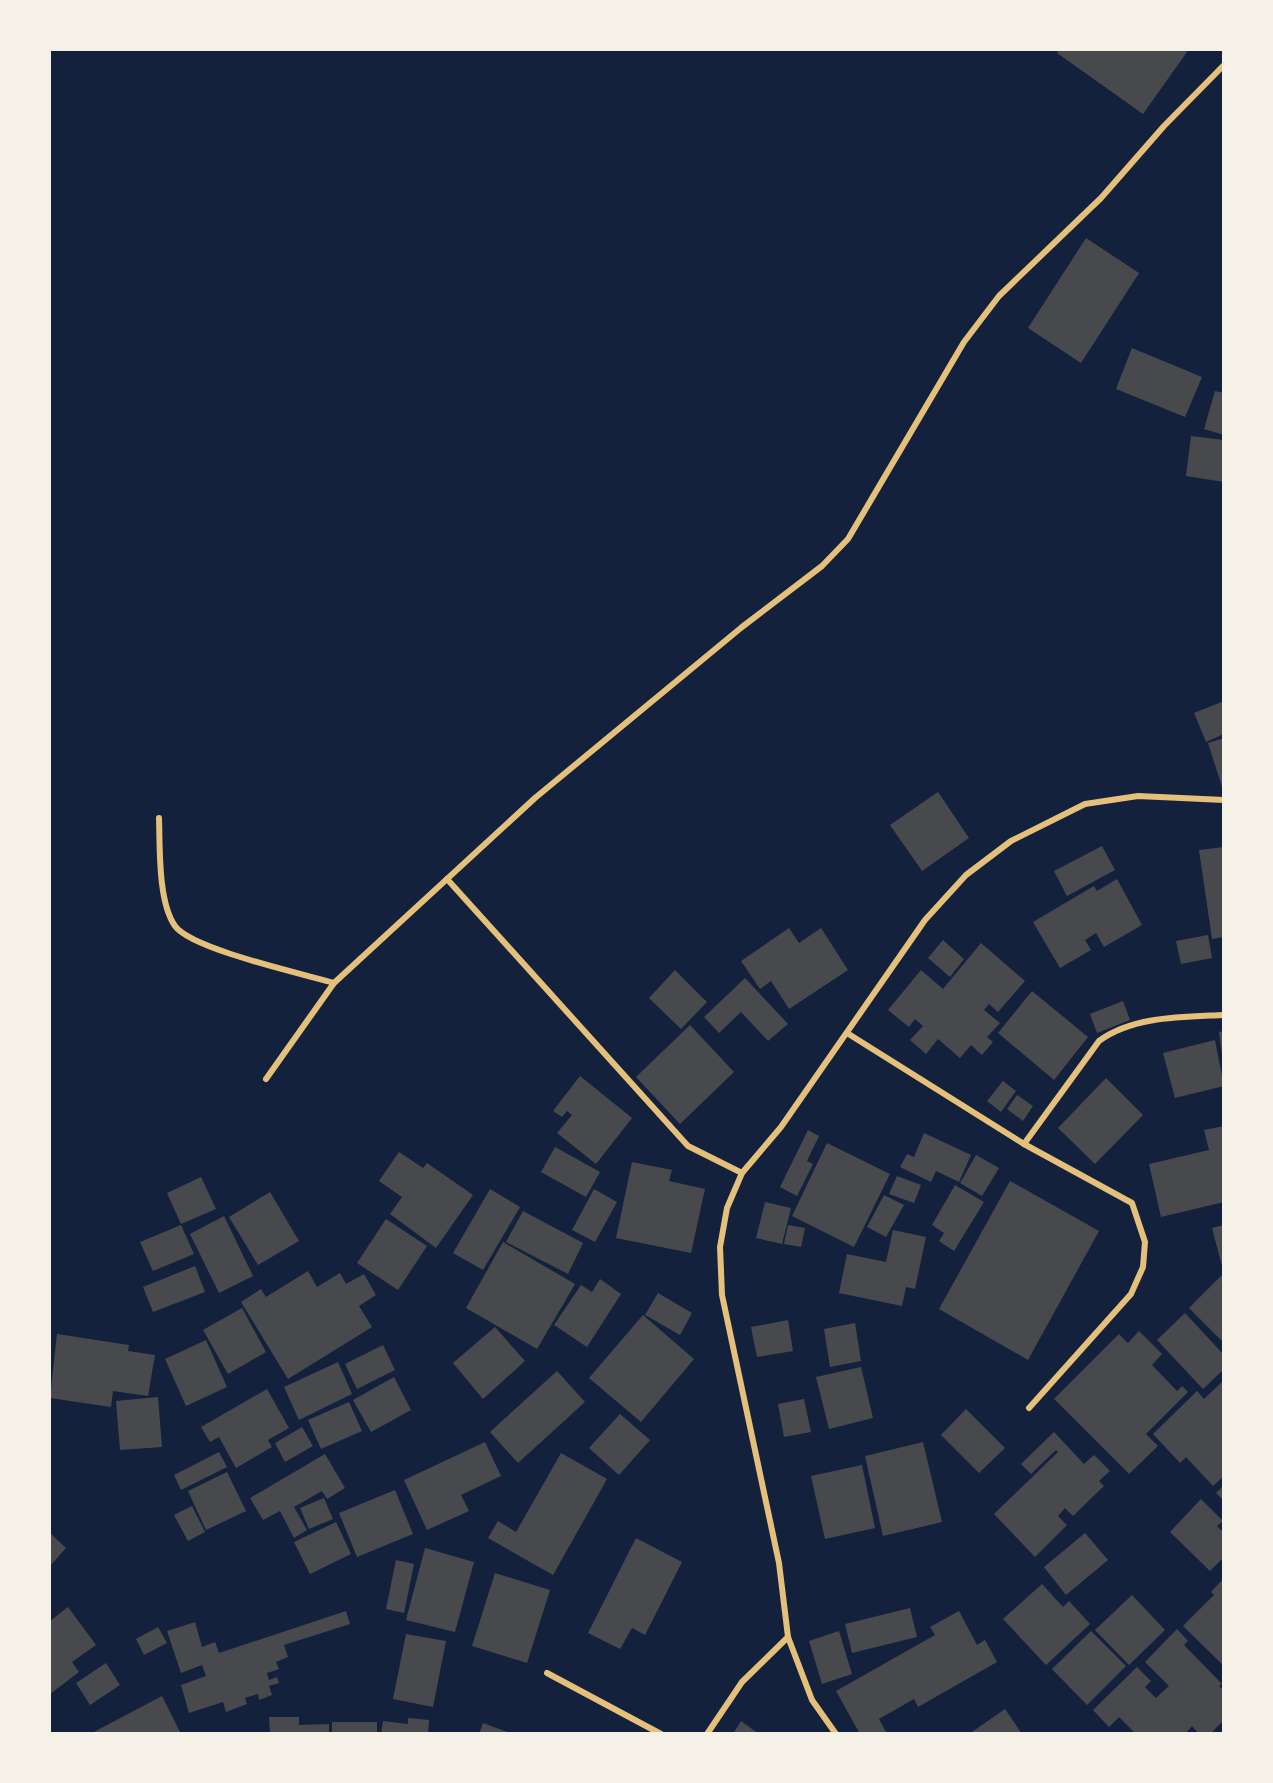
<svg xmlns="http://www.w3.org/2000/svg" width="1273" height="1783" viewBox="0 0 1273 1783" font-family="Raleway,sans-serif">
<rect width="100%" height="100%" fill="#14213d"/>
<g fill="#48494c">
<polygon points="1059,50 1184,50 1187,52 1143,114 1057,53"/>
<polygon points="1086,238 1139,273 1081,363 1028,328"/>
<polygon points="1132,348 1202,377 1185,417 1116,389"/>
<polygon points="1215,391 1224,393 1224,435 1204,429"/>
<polygon points="1191,436 1224,440 1224,482 1186,476"/>
<polygon points="1224,701 1224,734 1206,742 1194,713"/>
<polygon points="1224,738 1224,790 1223,790 1208,743"/>
<polygon points="938,792 969,838 922,871 890,825"/>
<polygon points="1102,846 1115,870 1067,896 1054,871"/>
<polygon points="1224,847 1224,937 1212,939 1199,850"/>
<polygon points="1117,879 1142,925 1104,947 1096,933 1085,940 1091,950 1060,968 1033,922 1094,886 1097,891"/>
<polygon points="789,928 799,943 821,928 848,970 789,1009 771,981 760,989 741,961"/>
<polygon points="1208,935 1212,958 1181,964 1176,941"/>
<polygon points="943,940 964,959 950,977 928,958"/>
<polygon points="981,943 1025,981 998,1012 989,1004 984,1010 1000,1023 987,1037 993,1042 982,1055 971,1045 960,1058 938,1039 926,1054 910,1040 923,1026 915,1019 909,1027 888,1010 921,970 943,989"/>
<polygon points="675,970 707,1002 681,1029 649,998"/>
<polygon points="745,978 788,1024 768,1041 741,1012 719,1033 704,1017"/>
<polygon points="1032,991 1088,1037 1054,1080 998,1033"/>
<polygon points="1123,1001 1130,1020 1097,1033 1090,1014"/>
<polygon points="690,1025 734,1072 680,1124 636,1077"/>
<polygon points="1224,1031 1224,1055 1222,1055 1219,1032"/>
<polygon points="1215,1040 1224,1086 1175,1098 1163,1053"/>
<polygon points="580,1076 632,1118 596,1164 557,1133 572,1115 567,1111 562,1117 553,1111"/>
<polygon points="1106,1078 1143,1115 1095,1164 1058,1128"/>
<polygon points="1003,1081 1016,1091 1001,1112 987,1101"/>
<polygon points="1017,1095 1033,1106 1023,1121 1007,1109"/>
<polygon points="1224,1126 1224,1202 1161,1217 1149,1164 1209,1150 1204,1130"/>
<polygon points="808,1130 819,1136 807,1161 813,1164 797,1196 780,1187"/>
<polygon points="924,1133 971,1155 959,1182 936,1171 931,1182 900,1167 907,1154 914,1157"/>
<polygon points="827,1143 890,1174 854,1247 792,1216"/>
<polygon points="555,1147 600,1172 586,1197 541,1172"/>
<polygon points="399,1152 423,1168 427,1163 473,1195 436,1248 390,1214 402,1197 379,1181"/>
<polygon points="976,1155 999,1168 982,1196 960,1183"/>
<polygon points="632,1162 672,1170 669,1181 705,1189 691,1253 616,1238"/>
<polygon points="897,1176 921,1185 914,1203 889,1194"/>
<polygon points="201,1177 216,1209 181,1224 167,1193"/>
<polygon points="1010,1181 1099,1231 1028,1360 939,1309"/>
<polygon points="955,1185 984,1202 954,1251 939,1241 944,1233 932,1225"/>
<polygon points="490,1189 520,1207 483,1270 453,1253"/>
<polygon points="594,1189 617,1202 595,1242 572,1230"/>
<polygon points="270,1192 299,1241 258,1265 229,1217"/>
<polygon points="884,1195 904,1205 886,1237 867,1227"/>
<polygon points="765,1202 791,1208 782,1244 756,1238"/>
<polygon points="523,1211 583,1243 568,1274 506,1242"/>
<polygon points="224,1216 253,1276 219,1293 190,1234"/>
<polygon points="386,1219 427,1246 398,1290 357,1263"/>
<polygon points="181,1225 194,1254 153,1271 140,1242"/>
<polygon points="788,1225 805,1228 801,1247 784,1244"/>
<polygon points="1224,1225 1224,1270 1223,1270 1212,1228"/>
<polygon points="893,1230 926,1237 915,1289 906,1287 902,1306 839,1293 847,1254 886,1262"/>
<polygon points="503,1242 575,1284 537,1349 466,1308"/>
<polygon points="195,1266 205,1292 153,1312 143,1287"/>
<polygon points="308,1271 317,1287 340,1273 346,1284 364,1274 376,1295 359,1306 372,1327 288,1379 241,1302 261,1289 266,1297"/>
<polygon points="1224,1273 1224,1343 1189,1308"/>
<polygon points="600,1279 621,1294 587,1347 554,1325 581,1285 592,1292"/>
<polygon points="658,1293 692,1313 680,1335 645,1315"/>
<polygon points="242,1308 266,1352 228,1374 203,1330"/>
<polygon points="1185,1313 1224,1355 1224,1369 1203,1389 1157,1340"/>
<polygon points="643,1315 694,1359 641,1422 589,1378"/>
<polygon points="788,1320 793,1351 757,1357 751,1327"/>
<polygon points="855,1323 861,1361 830,1367 824,1329"/>
<polygon points="495,1327 525,1361 483,1399 453,1363"/>
<polygon points="1139,1331 1162,1354 1152,1365 1177,1391 1182,1386 1188,1392 1146,1434 1158,1446 1129,1474 1054,1399 1119,1334 1128,1343"/>
<polygon points="57,1334 129,1345 128,1351 155,1355 148,1396 113,1391 111,1407 50,1398"/>
<polygon points="206,1340 227,1387 186,1406 165,1359"/>
<polygon points="383,1345 395,1370 357,1389 345,1364"/>
<polygon points="338,1362 352,1394 299,1420 284,1387"/>
<polygon points="861,1367 873,1418 829,1429 816,1377"/>
<polygon points="557,1371 585,1402 518,1463 490,1432"/>
<polygon points="394,1377 411,1410 371,1432 353,1400"/>
<polygon points="1224,1380 1224,1476 1213,1486 1186,1457 1180,1463 1153,1434 1197,1391 1204,1399"/>
<polygon points="267,1389 289,1428 268,1440 272,1447 236,1468 219,1437 210,1442 201,1427"/>
<polygon points="158,1397 162,1447 120,1450 116,1401"/>
<polygon points="804,1399 811,1432 784,1437 778,1404"/>
<polygon points="349,1402 362,1431 321,1449 308,1420"/>
<polygon points="966,1409 1005,1448 979,1473 941,1435"/>
<polygon points="620,1414 650,1440 619,1475 589,1448"/>
<polygon points="302,1427 313,1446 285,1462 275,1443"/>
<polygon points="1054,1432 1084,1464 1094,1455 1110,1471 1099,1481 1104,1486 1073,1516 1065,1508 1058,1516 1067,1525 1035,1557 994,1514 1058,1452 1056,1450 1031,1474 1021,1464"/>
<polygon points="485,1442 501,1476 461,1495 469,1511 427,1530 404,1480"/>
<polygon points="923,1442 942,1522 883,1536 865,1456"/>
<polygon points="219,1452 227,1467 181,1490 174,1475"/>
<polygon points="561,1453 607,1479 553,1575 488,1538 498,1521 516,1532"/>
<polygon points="325,1454 345,1488 327,1499 322,1491 294,1507 307,1530 294,1538 280,1511 263,1520 250,1498"/>
<polygon points="862,1465 875,1528 825,1539 811,1476"/>
<polygon points="227,1472 246,1511 206,1530 188,1491"/>
<polygon points="1224,1485 1224,1501 1216,1493"/>
<polygon points="395,1490 413,1534 357,1557 339,1513"/>
<polygon points="324,1498 333,1519 309,1529 300,1508"/>
<polygon points="1201,1499 1223,1521 1217,1526 1224,1533 1224,1557 1210,1571 1170,1532"/>
<polygon points="192,1506 205,1532 188,1541 174,1515"/>
<polygon points="336,1522 351,1554 310,1574 294,1542"/>
<polygon points="50,1533 66,1548 50,1566"/>
<polygon points="1085,1533 1108,1560 1066,1595 1044,1567"/>
<polygon points="636,1538 682,1562 645,1635 632,1628 620,1649 588,1633"/>
<polygon points="425,1548 474,1562 455,1632 406,1620"/>
<polygon points="396,1560 414,1564 404,1613 386,1609"/>
<polygon points="495,1573 550,1590 527,1663 472,1646"/>
<polygon points="1224,1578 1224,1666 1183,1626 1214,1595 1211,1592"/>
<polygon points="1042,1584 1063,1607 1069,1601 1090,1624 1046,1665 1003,1619"/>
<polygon points="1132,1595 1165,1630 1129,1665 1095,1630"/>
<polygon points="68,1607 96,1645 72,1662 79,1672 50,1694 50,1621"/>
<polygon points="910,1608 917,1637 852,1653 845,1624"/>
<polygon points="346,1611 350,1624 284,1645 288,1657 276,1662 279,1669 267,1673 269,1680 277,1677 279,1683 269,1686 272,1695 259,1700 258,1694 245,1698 247,1704 226,1712 223,1702 189,1713 181,1685 206,1676 202,1665 181,1673 167,1631 195,1622 202,1647 215,1642 219,1653"/>
<polygon points="959,1611 977,1645 985,1640 997,1662 918,1707 914,1699 879,1719 887,1734 860,1734 836,1691 935,1635 930,1627"/>
<polygon points="158,1627 167,1643 144,1655 136,1639"/>
<polygon points="1177,1629 1188,1641 1184,1645 1222,1684 1219,1686 1224,1691 1224,1720 1210,1734 1199,1734 1192,1726 1185,1734 1136,1734 1119,1717 1109,1727 1093,1710 1137,1667 1151,1681 1145,1687 1156,1698 1169,1686 1145,1662"/>
<polygon points="839,1631 852,1674 822,1684 809,1641"/>
<polygon points="1091,1631 1126,1666 1087,1705 1052,1669"/>
<polygon points="406,1634 446,1641 433,1707 393,1699"/>
<polygon points="106,1663 120,1685 90,1705 76,1683"/>
<polygon points="162,1696 181,1734 90,1734"/>
<polygon points="1005,1709 1022,1734 969,1734"/>
<polygon points="269,1717 299,1717 299,1725 329,1724 329,1734 270,1734"/>
<polygon points="408,1718 429,1720 428,1734 381,1734 383,1721 408,1724"/>
<polygon points="741,1721 759,1734 733,1734"/>
<rect x="332" y="1722" width="45" height="12"/>
<polygon points="483,1723 510,1733 510,1734 479,1734"/>
</g>
<g fill="none" stroke-linecap="round" stroke-linejoin="round">
<g stroke="#e5c07b" stroke-width="6">
<path d="M159,818C160,848 158,902 175,926C191,949 303,974 334,983"/>
<polyline points="447,879 688,1146 742,1173"/>
<polyline points="847,1033 1024,1144 1132,1203 1145,1242 1143,1267 1131,1294 1029,1408"/>
<polyline points="266,1079 334,983 535,798 742,627 822,566 848,539 964,342 999,296 1101,198 1164,126 1224,65"/>
<path d="M1024,1144L1099,1041C1133,1016 1183,1017 1224,1015"/>
<polyline points="547,1673 661,1734"/>
<polyline points="707,1734 742,1682 788,1637"/>
<polyline points="836,1734 812,1700 788,1637 779,1563 722,1295 720,1247 727,1208 742,1173 781,1127 925,920 966,875 1011,841 1085,804 1138,796 1224,800"/>
</g>
</g>
<rect width="1273" height="1783" fill="none" stroke="#f6f1e7" stroke-width="102"/>
</svg>
